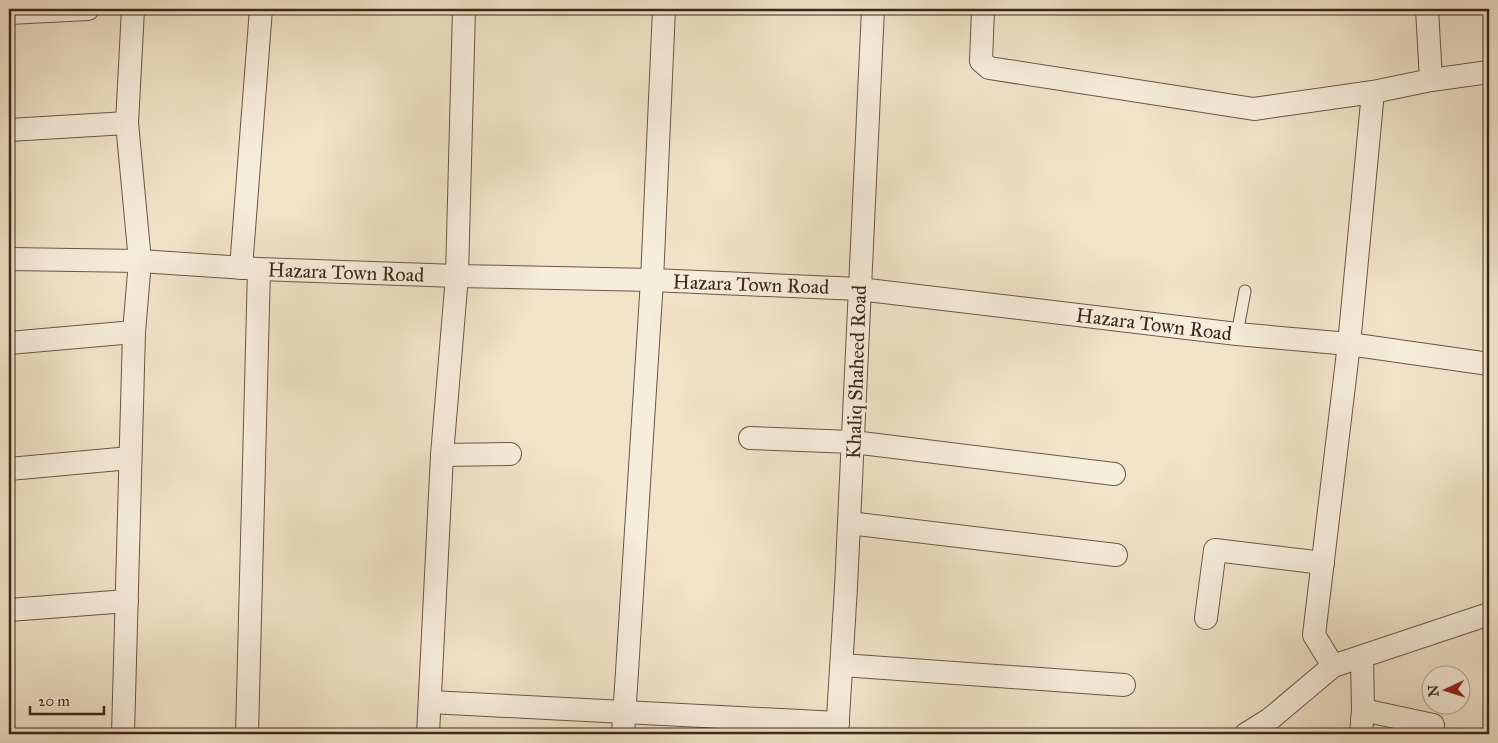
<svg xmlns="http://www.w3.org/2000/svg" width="1498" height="743" viewBox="0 0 1498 743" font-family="'IM FELL Great Primer',serif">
<rect width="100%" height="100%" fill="#f2e4c9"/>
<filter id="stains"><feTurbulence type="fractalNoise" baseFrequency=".004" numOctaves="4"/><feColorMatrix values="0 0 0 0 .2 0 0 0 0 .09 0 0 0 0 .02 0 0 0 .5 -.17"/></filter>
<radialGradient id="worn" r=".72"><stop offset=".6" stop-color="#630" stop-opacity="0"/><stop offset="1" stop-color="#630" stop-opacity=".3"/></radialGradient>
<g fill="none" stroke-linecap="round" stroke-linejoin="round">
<g stroke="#6a5646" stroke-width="13">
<polyline id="lane" points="1237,334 1245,291"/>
</g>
<g stroke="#6a5646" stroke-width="24">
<g id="street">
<polyline points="983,9 981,61 989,68 1254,109 1373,92 1431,80 1489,72"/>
<polyline points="1427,9 1431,80"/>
<polyline points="9,13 88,9"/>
<polyline points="9,130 127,123"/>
<polyline points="9,259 140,261 259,269 457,276 652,280 859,289 1237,334 1349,344 1489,364"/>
<polyline points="241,268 261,9"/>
<polyline points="9,343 134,332"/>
<polyline points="750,438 853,442 1114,474"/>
<polyline points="442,455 510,454"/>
<polyline points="9,469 130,458"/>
<polyline points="849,523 1116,555"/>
<polyline points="9,610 127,601"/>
<polyline points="1206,618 1215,550 1323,563"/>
<polyline points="842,665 1124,685"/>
<polyline points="1333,666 1314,635 1349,344 1373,92"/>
<polyline points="430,702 838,723"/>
<polyline points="1363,710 1433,725 1431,734"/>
<polyline points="123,734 134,332 140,261 127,123 133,9"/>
<polyline points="247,734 259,269"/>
<polyline points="428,734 442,455 457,276 464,9"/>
<polyline points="623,734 652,280 664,9"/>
<polyline points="837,734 846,587 873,9"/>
<polyline points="1246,734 1270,719 1333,666 1489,614"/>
<polyline points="1361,734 1363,710 1362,657"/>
</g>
</g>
<use href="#lane" stroke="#f7eddc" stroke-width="11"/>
<use href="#street" stroke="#f7eddc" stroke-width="22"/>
</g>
<g text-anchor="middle" stroke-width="4.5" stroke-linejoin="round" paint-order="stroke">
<g font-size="20" fill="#3c271b" stroke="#f7eddc">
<text transform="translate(346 272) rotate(2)" y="7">Hazara Town Road</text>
<text transform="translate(751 284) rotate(2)" y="7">Hazara Town Road</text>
<text transform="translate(1154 324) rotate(7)" y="7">Hazara Town Road</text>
<text transform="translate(856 372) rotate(-88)" y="7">Khaliq Shaheed Road</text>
</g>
</g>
<rect width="1498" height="743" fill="none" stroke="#f2e4c9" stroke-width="30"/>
<rect x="10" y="10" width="1478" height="723" fill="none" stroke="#3c271b" stroke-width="2.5"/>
<rect x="15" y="15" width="1468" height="713" fill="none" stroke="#3c271b"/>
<g transform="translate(1446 690) rotate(266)"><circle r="24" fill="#f7eddc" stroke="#ac9e8f"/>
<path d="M0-4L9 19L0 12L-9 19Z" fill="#8f2418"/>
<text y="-8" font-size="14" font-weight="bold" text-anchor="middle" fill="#3c271b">N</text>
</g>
<path d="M30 706v8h74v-8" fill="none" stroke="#3c271b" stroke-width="2.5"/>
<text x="38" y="706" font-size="15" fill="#3c271b" stroke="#f7eddc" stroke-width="4" paint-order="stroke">20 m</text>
<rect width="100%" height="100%" filter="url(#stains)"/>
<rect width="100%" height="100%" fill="url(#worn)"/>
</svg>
